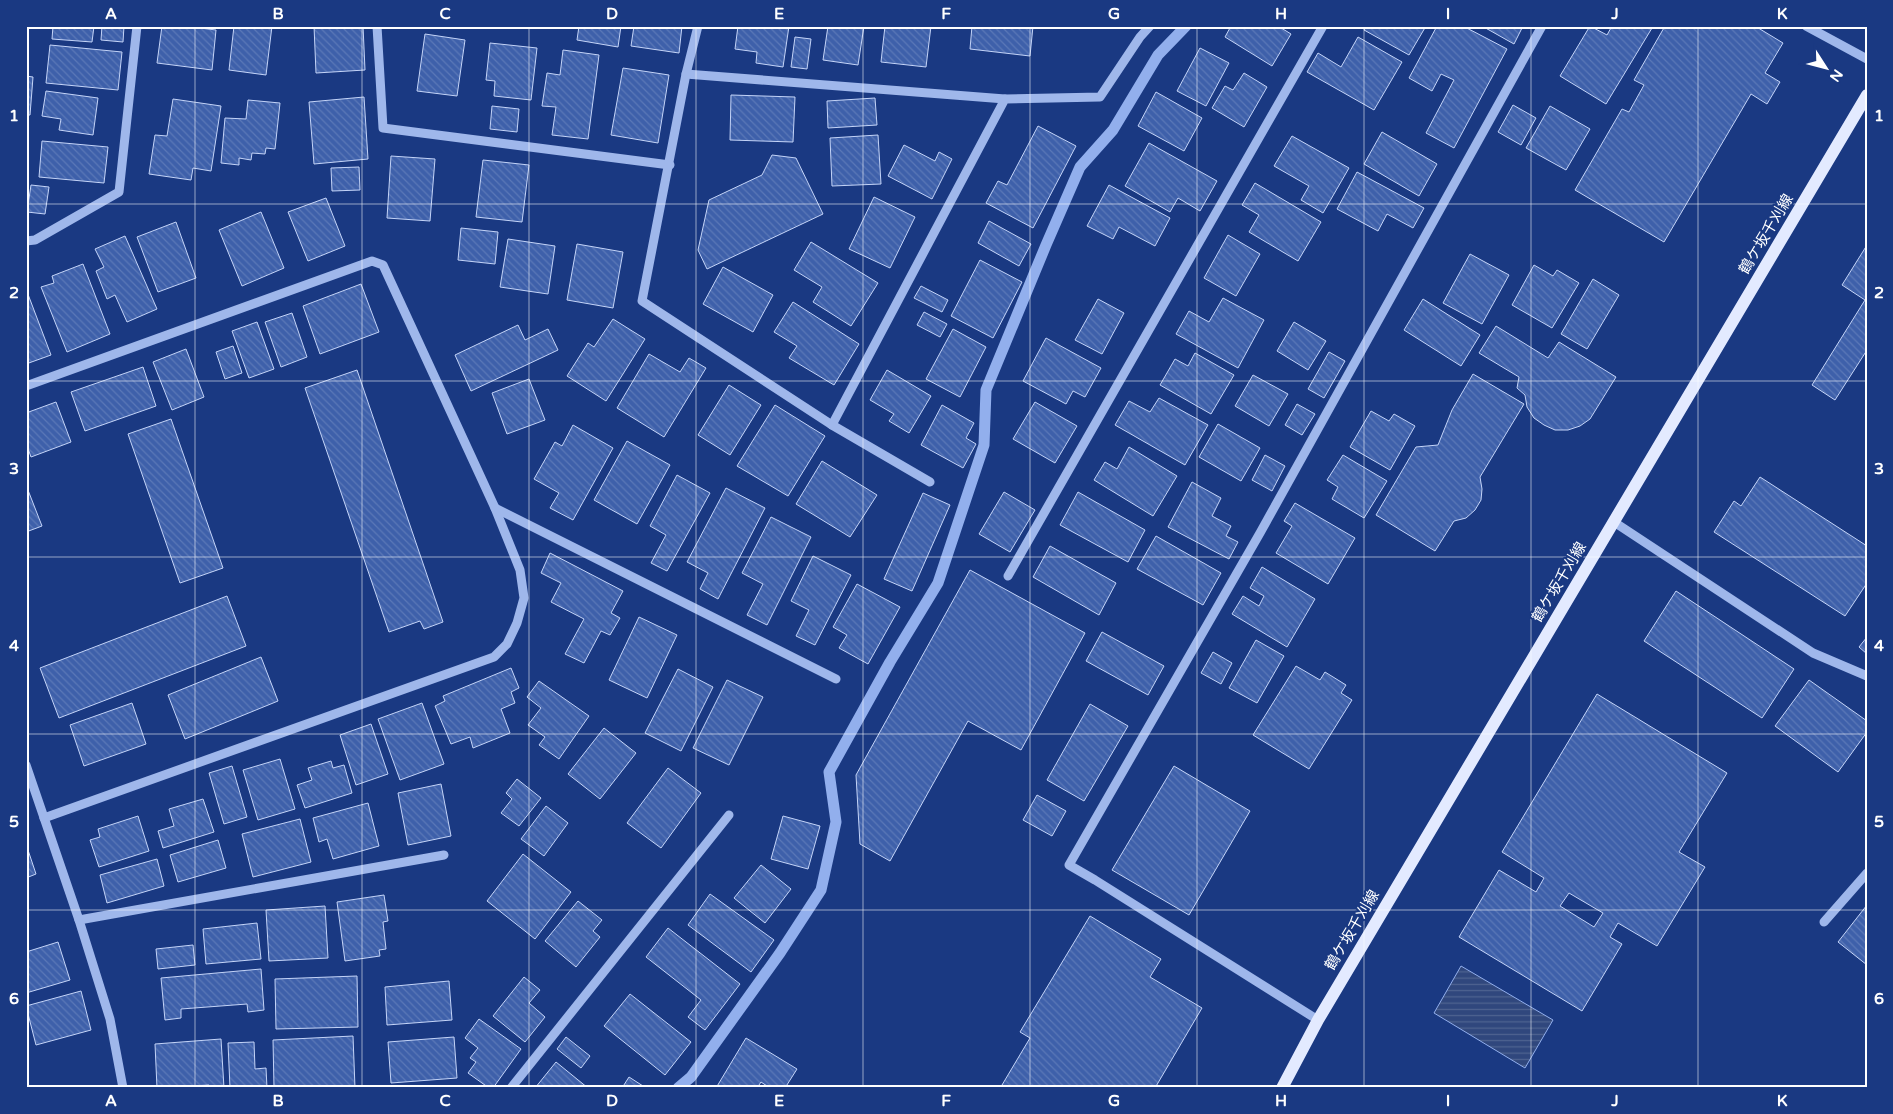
<svg xmlns="http://www.w3.org/2000/svg" width="1893" height="1114" viewBox="0 0 1893 1114" font-family="'Varela Round','Noto Sans JP',sans-serif">
<defs>
<pattern id="water-rules" width="6" height="5" patternUnits="userSpaceOnUse" patternTransform="scale(1.25)"><rect width="6" height="5" fill="#30477d"/><path d="M0 2.5h6" fill="none" stroke="#4f6390"/></pattern>
<pattern id="building-back-hatch" width="6" height="6" patternUnits="userSpaceOnUse" patternTransform="scale(1.25)"><rect width="6" height="6" fill="#3e60aa"/><path d="M-1 5l2 2M0 0l6 6M5-1l2 2" fill="none" stroke="#5b78b7"/></pattern>
</defs>
<rect width="100%" height="100%" fill="#1a3982"/>
<polygon fill="url(#water-rules)" stroke="#92afed" points="1461,966 1553,1020 1525,1068 1434,1013"/>
<g fill="none" stroke-linecap="round" stroke-linejoin="round">
<polyline stroke="#92afed" stroke-width="11" points="678,1088 691,1077 780,953 821,890 836,822 829,772 890,662 938,583 984,445 986,390 1046,245 1080,167 1113,130 1158,55 1186,26"/>
</g>
<g fill="url(#building-back-hatch)" stroke="#c4d4f8" fill-rule="evenodd">
<polygon points="53,26 94,26 92,42 52,39"/>
<polygon points="102,26 124,26 123,42 101,40"/>
<polygon points="162,26 184,26 216,30 212,70 157,63"/>
<polygon points="234,26 272,26 266,75 229,70"/>
<polygon points="314,26 363,26 365,70 316,73"/>
<polygon points="579,26 621,26 618,47 577,40"/>
<polygon points="634,26 682,26 679,53 631,46"/>
<polygon points="738,26 789,26 783,67 756,63 757,52 735,49"/>
<polygon points="828,26 864,26 858,65 823,60"/>
<polygon points="885,26 931,26 926,67 881,62"/>
<polygon points="972,26 1033,26 1030,56 970,49"/>
<polygon points="1231,26 1278,26 1291,34 1272,66 1225,37"/>
<polygon points="1366,26 1426,26 1409,55 1364,30"/>
<polygon points="1437,26 1463,26 1507,49 1454,148 1426,133 1454,80 1441,74 1432,91 1409,78"/>
<polygon points="1482,26 1523,26 1514,44"/>
<polygon points="1590,26 1607,35 1612,26 1649,26 1652,28 1606,104 1560,76"/>
<polygon points="1665,26 1755,26 1783,43 1765,73 1780,82 1767,104 1751,94 1664,242 1575,190 1622,109 1629,112 1644,85 1634,80"/>
<polygon points="425,34 465,40 457,96 417,91"/>
<polygon points="795,37 811,39 807,69 791,67"/>
<polygon points="1358,37 1402,62 1374,110 1307,72 1318,53 1341,67"/>
<polygon points="490,43 537,48 531,100 494,96 495,81 486,80"/>
<polygon points="50,45 122,52 118,90 46,83"/>
<polygon points="1200,48 1229,63 1206,106 1177,91"/>
<polygon points="563,50 599,55 588,139 552,135 556,107 542,106 547,73 560,75"/>
<polygon points="623,68 669,75 658,143 611,135"/>
<polygon points="1244,73 1267,87 1244,127 1212,108 1225,86 1233,90"/>
<polygon points="26,76 33,77 30,115 26,115"/>
<polygon points="46,91 98,98 93,135 59,130 61,119 42,116"/>
<polygon points="1156,92 1202,118 1184,151 1138,126"/>
<polygon points="731,95 795,97 793,142 730,140"/>
<polygon points="364,97 368,159 314,164 309,102"/>
<polygon points="875,98 877,125 828,128 827,101"/>
<polygon points="173,99 221,106 211,171 193,168 191,180 149,174 155,135 167,136"/>
<polygon points="248,100 280,103 275,149 266,148 265,154 252,153 251,160 239,158 239,165 221,163 225,118 246,119"/>
<polygon points="1513,105 1536,118 1521,145 1498,132"/>
<polygon points="492,106 519,109 517,132 490,129"/>
<polygon points="1550,106 1590,129 1566,170 1526,148"/>
<polygon points="1038,126 1076,146 1033,228 986,203 998,181 1007,185"/>
<polygon points="1382,132 1437,164 1419,196 1364,164"/>
<polygon points="878,135 881,184 832,186 830,138"/>
<polygon points="1292,136 1349,168 1323,213 1301,200 1309,186 1274,166"/>
<polygon points="42,141 108,147 104,183 39,177"/>
<polygon points="1149,143 1217,181 1200,211 1178,198 1170,212 1125,186"/>
<polygon points="904,145 935,161 939,152 952,159 932,199 888,176"/>
<polygon points="772,155 796,158 823,214 707,269 698,250 709,200 762,175"/>
<polygon points="391,156 435,159 430,221 387,218"/>
<polygon points="483,160 529,165 522,222 476,217"/>
<polygon points="359,167 360,190 332,191 331,168"/>
<polygon points="1357,172 1424,208 1413,228 1387,214 1378,231 1337,209"/>
<polygon points="1255,183 1321,222 1298,261 1249,232 1259,215 1242,205"/>
<polygon points="31,185 49,187 45,214 27,212"/>
<polygon points="1109,185 1170,218 1155,246 1119,227 1113,239 1087,226"/>
<polygon points="874,197 915,217 890,268 849,249"/>
<polygon points="326,198 345,246 308,261 288,212"/>
<polygon points="261,212 284,268 242,286 219,230"/>
<polygon points="989,221 1031,244 1019,266 978,243"/>
<polygon points="176,222 196,278 158,292 137,237"/>
<polygon points="461,228 498,232 495,264 458,260"/>
<polygon points="1228,235 1260,254 1236,296 1204,278"/>
<polygon points="125,236 157,309 127,322 115,295 107,299 96,271 104,267 95,249"/>
<polygon points="508,239 555,246 548,294 500,287"/>
<polygon points="811,242 878,283 851,326 813,302 822,287 794,270"/>
<polygon points="577,244 623,252 613,308 567,300"/>
<polygon points="1867,245 1867,350 1835,400 1812,385 1865,300 1842,285"/>
<polygon points="1470,254 1509,275 1482,324 1443,303"/>
<polygon points="980,260 1022,282 993,338 951,316"/>
<polygon points="83,264 110,334 67,352 41,287 54,283 52,276"/>
<polygon points="1534,265 1553,276 1557,270 1579,283 1552,328 1512,305"/>
<polygon points="723,267 773,295 753,332 703,304"/>
<polygon points="1593,279 1619,295 1587,349 1561,334"/>
<polygon points="361,284 379,332 320,354 303,306"/>
<polygon points="921,286 948,300 942,312 914,298"/>
<polygon points="26,289 51,355 26,364"/>
<polygon points="1223,298 1264,320 1238,368 1176,334 1189,311 1209,322"/>
<polygon points="1098,299 1124,313 1102,354 1075,340"/>
<polygon points="1423,299 1480,335 1461,366 1404,330"/>
<polygon points="793,302 859,344 834,385 789,358 797,346 774,332"/>
<polygon points="924,312 947,324 940,337 917,325"/>
<polygon points="292,313 307,357 281,367 265,322"/>
<polygon points="613,319 645,339 606,401 567,376 588,343 594,347"/>
<polygon points="257,322 274,369 249,378 232,331"/>
<polygon points="1294,322 1326,341 1308,370 1277,351"/>
<polygon points="518,325 525,340 548,329 558,350 471,391 455,355"/>
<polygon points="1496,326 1548,358 1559,342 1616,377 1590,419 1580,426 1568,430 1555,430 1544,425 1534,418 1527,407 1525,395 1517,388 1519,377 1479,353"/>
<polygon points="953,329 986,347 960,397 926,379"/>
<polygon points="1046,338 1101,368 1085,397 1073,391 1066,404 1023,381"/>
<polygon points="233,346 242,373 225,379 216,352"/>
<polygon points="186,349 204,397 172,410 153,362"/>
<polygon points="1329,352 1345,361 1324,398 1308,389"/>
<polygon points="1195,353 1234,375 1211,414 1160,385 1175,359 1188,366"/>
<polygon points="649,354 680,372 689,358 706,368 664,437 617,408"/>
<polygon points="143,367 156,406 85,431 71,392"/>
<polygon points="357,370 443,622 424,629 420,621 389,632 305,388"/>
<polygon points="887,370 931,396 909,433 889,421 894,414 870,400"/>
<polygon points="1473,374 1524,404 1480,477 1482,489 1481,500 1475,510 1466,518 1454,521 1435,551 1376,515 1416,447 1438,445 1452,410"/>
<polygon points="1253,375 1288,394 1269,426 1235,406"/>
<polygon points="529,379 545,420 507,434 492,393"/>
<polygon points="729,385 761,405 730,455 698,435"/>
<polygon points="1159,398 1208,425 1185,465 1115,425 1129,401 1150,412"/>
<polygon points="56,402 71,442 31,457 26,443 26,413"/>
<polygon points="1035,402 1077,426 1055,463 1013,439"/>
<polygon points="1297,404 1315,414 1302,435 1285,425"/>
<polygon points="775,405 825,436 788,496 737,466"/>
<polygon points="942,405 974,423 966,438 976,444 963,468 921,445"/>
<polygon points="1371,411 1389,421 1394,414 1415,426 1390,470 1350,447"/>
<polygon points="171,419 223,568 180,583 128,434"/>
<polygon points="1218,424 1260,448 1241,481 1199,457"/>
<polygon points="573,425 613,448 573,520 550,508 559,493 534,479 555,442 562,446"/>
<polygon points="627,441 670,465 637,524 594,500"/>
<polygon points="1129,447 1177,476 1153,516 1094,480 1105,462 1117,469"/>
<polygon points="1265,455 1285,466 1272,491 1252,480"/>
<polygon points="1343,455 1387,481 1364,518 1332,499 1338,487 1327,480"/>
<polygon points="822,461 877,495 850,537 796,504"/>
<polygon points="677,475 710,493 667,571 651,563 666,535 650,526"/>
<polygon points="1760,477 1867,546 1867,583 1845,616 1714,532 1734,501 1741,506"/>
<polygon points="1192,482 1221,498 1212,516 1231,526 1226,536 1238,542 1229,559 1168,527"/>
<polygon points="26,485 42,526 26,532"/>
<polygon points="726,488 765,508 718,599 700,589 708,573 687,562"/>
<polygon points="1004,492 1035,510 1010,552 979,534"/>
<polygon points="1078,492 1145,530 1128,562 1060,525"/>
<polygon points="923,493 950,505 912,591 884,579"/>
<polygon points="1295,503 1355,538 1328,584 1276,553 1292,526 1284,521"/>
<polygon points="771,517 811,537 767,625 747,615 763,584 742,573"/>
<polygon points="1156,536 1221,573 1203,605 1137,569"/>
<polygon points="1050,546 1116,583 1099,615 1033,577"/>
<polygon points="550,553 623,591 611,613 620,618 610,635 601,631 584,663 565,654 584,619 551,602 561,583 541,573"/>
<polygon points="813,556 851,575 815,645 796,636 809,610 791,601"/>
<polygon points="1262,567 1315,599 1287,647 1232,614 1243,596 1259,606 1264,596 1250,588"/>
<polygon points="970,570 1085,633 1021,750 968,721 890,861 860,844 856,775"/>
<polygon points="857,584 900,607 868,664 839,648 847,635 833,627"/>
<polygon points="1676,591 1794,669 1762,718 1644,641"/>
<polygon points="227,596 246,646 59,718 40,668"/>
<polygon points="639,617 677,635 647,698 609,680"/>
<polygon points="1102,632 1164,666 1148,695 1086,661"/>
<polygon points="1867,637 1867,654 1859,647"/>
<polygon points="1256,640 1284,656 1257,703 1229,688"/>
<polygon points="1213,652 1232,663 1221,684 1201,673"/>
<polygon points="261,657 278,701 185,739 168,695"/>
<polygon points="1296,666 1320,680 1325,672 1346,685 1341,693 1352,700 1309,769 1253,735"/>
<polygon points="511,668 519,688 511,692 515,703 501,709 510,733 473,748 470,737 451,744 435,706 445,701 443,696"/>
<polygon points="678,669 713,687 681,751 645,733"/>
<polygon points="727,680 763,697 729,765 693,748"/>
<polygon points="1809,680 1867,721 1867,732 1838,772 1775,726"/>
<polygon points="539,681 589,716 559,759 539,745 545,737 528,725 541,708 527,697"/>
<path d="M1597,694L1727,773L1679,852L1705,867L1657,946L1618,923L1610,937L1622,944L1582,1011L1459,937L1499,870L1536,892L1544,878L1502,852ZM1569,893L1603,913L1594,927L1560,906Z"/>
<polygon points="132,703 146,744 84,766 70,725"/>
<polygon points="422,703 444,764 400,780 378,719"/>
<polygon points="1090,704 1128,726 1084,801 1047,780"/>
<polygon points="371,724 388,774 356,785 340,735"/>
<polygon points="604,728 636,753 600,799 568,774"/>
<polygon points="280,759 295,809 258,820 243,770"/>
<polygon points="331,761 333,768 344,765 352,793 305,808 297,785 312,780 308,768"/>
<polygon points="232,766 247,817 224,824 209,773"/>
<polygon points="1174,766 1250,811 1189,915 1112,870"/>
<polygon points="668,768 701,793 661,848 627,823"/>
<polygon points="517,779 541,798 519,826 501,813 512,799 506,793"/>
<polygon points="441,784 451,836 408,845 398,793"/>
<polygon points="1037,795 1066,811 1052,836 1023,820"/>
<polygon points="203,799 214,832 163,848 158,831 174,826 169,809"/>
<polygon points="368,803 379,846 333,859 327,839 319,842 313,818"/>
<polygon points="546,806 568,823 544,856 521,839"/>
<polygon points="138,816 149,851 99,867 90,840 100,837 98,829"/>
<polygon points="783,816 820,826 808,869 771,859"/>
<polygon points="300,819 311,862 253,877 242,834"/>
<polygon points="218,840 226,868 178,882 170,855"/>
<polygon points="26,844 36,874 26,878"/>
<polygon points="523,854 571,892 535,939 487,901"/>
<polygon points="157,859 164,886 107,903 100,875"/>
<polygon points="761,865 791,889 765,923 734,898"/>
<polygon points="710,894 774,940 751,972 688,925"/>
<polygon points="384,895 388,921 383,922 386,949 379,950 380,956 345,961 337,902"/>
<polygon points="578,901 602,920 593,931 600,937 576,967 545,941"/>
<polygon points="1867,905 1867,965 1838,942"/>
<polygon points="325,906 328,958 269,961 266,910"/>
<polygon points="1090,916 1161,959 1150,977 1202,1008 1155,1088 1006,1088 1002,1085 1030,1038 1020,1032"/>
<polygon points="257,923 261,959 206,964 203,929"/>
<polygon points="668,928 740,984 705,1030 688,1017 701,1000 646,957"/>
<polygon points="58,942 70,980 26,993 26,952"/>
<polygon points="193,945 195,965 158,969 156,949"/>
<polygon points="261,969 264,1010 248,1012 247,1004 181,1009 181,1018 165,1020 161,978"/>
<polygon points="357,976 358,1027 276,1029 275,979"/>
<polygon points="524,977 540,990 529,1003 545,1017 525,1042 493,1016"/>
<polygon points="449,981 452,1020 387,1025 385,987"/>
<polygon points="81,991 91,1030 36,1045 26,1006"/>
<polygon points="630,994 691,1042 665,1075 604,1026"/>
<polygon points="479,1019 521,1049 493,1088 489,1088 468,1073 476,1062 470,1058 478,1048 465,1038"/>
<polygon points="353,1036 355,1088 274,1088 273,1040"/>
<polygon points="454,1037 457,1078 391,1083 388,1042"/>
<polygon points="566,1037 590,1056 581,1068 557,1049"/>
<polygon points="746,1038 797,1069 785,1088 770,1088 761,1082 757,1088 716,1088"/>
<polygon points="221,1039 224,1088 209,1088 209,1085 157,1088 155,1044"/>
<polygon points="254,1042 255,1069 266,1068 267,1088 230,1088 228,1043"/>
<polygon points="556,1062 588,1088 535,1088"/>
<polygon points="629,1077 643,1086 642,1088 622,1088"/>
</g>
<g fill="none" stroke-linecap="round" stroke-linejoin="round">
<g stroke="#9fb7eb" stroke-width="9">
<polyline points="377,26 383,128 670,165"/>
<polyline points="698,26 686,74 642,301 832,425"/>
<polyline points="1806,26 1867,59"/>
<polyline points="686,74 1005,99"/>
<polyline points="26,241 35,240 119,192 137,26"/>
<polyline points="26,386 372,261 383,265 495,508 520,570 524,598 517,623 507,644 494,657 44,818"/>
<polyline points="930,482 832,425 1005,99 1100,97 1140,37 1150,26"/>
<polyline points="495,508 836,679"/>
<polyline points="1614,522 1813,653 1867,676"/>
<polyline points="1008,576 1323,26"/>
<polyline points="26,765 79,920 110,1019 123,1088"/>
<polyline points="79,920 444,855"/>
<polyline points="1824,922 1867,873"/>
<polyline points="1318,1020 1095,880 1069,865 1260,533 1542,26"/>
<polyline points="511,1088 729,815"/>
</g>
<polyline stroke="#e3eaff" stroke-width="12" points="1282,1088 1318,1020 1867,95"/>
</g>
<path fill="none" stroke="#fff" stroke-width="1" stroke-opacity="0.55" d="M195,26V1088M362,26V1088M529,26V1088M696,26V1088M863,26V1088M1030,26V1088M1197,26V1088M1364,26V1088M1531,26V1088M1698,26V1088M26,204H1867M26,381H1867M26,557H1867M26,734H1867M26,910H1867"/>
<g text-anchor="middle" stroke-width="4" stroke-linejoin="round" paint-order="stroke">
<g font-size="15" fill="#fff" stroke="#1a3982">
<text transform="translate(1766 234) rotate(-59)" y="5">鶴ケ坂千刈線</text>
<text transform="translate(1559 582) rotate(-59)" y="5">鶴ケ坂千刈線</text>
<text transform="translate(1352 930) rotate(-59)" y="5">鶴ケ坂千刈線</text>
</g>
</g>
<rect width="1893" height="1114" fill="none" stroke="#1a3982" stroke-width="55"/>
<g transform="translate(1826 68) rotate(126)" stroke="#1a3982" stroke-width="4" paint-order="stroke">
<path d="M0-4L9 19L0 12L-9 19Z" fill="#ffffff"/>
<text y="-8" font-size="14" font-weight="bold" text-anchor="middle" fill="#ffffff">N</text>
</g>
<rect x="28" y="28" width="1838" height="1058" fill="none" stroke="#fff" stroke-width="2"/>
<g font-size="16" text-anchor="middle" font-weight="bold" fill="#fff">
<text x="111" y="19">A</text>
<text x="278" y="19">B</text>
<text x="445" y="19">C</text>
<text x="612" y="19">D</text>
<text x="779" y="19">E</text>
<text x="946" y="19">F</text>
<text x="1114" y="19">G</text>
<text x="1281" y="19">H</text>
<text x="1448" y="19">I</text>
<text x="1615" y="19">J</text>
<text x="1782" y="19">K</text>
<text x="14" y="121">1</text>
<text x="1879" y="121">1</text>
<text x="14" y="298">2</text>
<text x="1879" y="298">2</text>
<text x="14" y="474">3</text>
<text x="1879" y="474">3</text>
<text x="14" y="651">4</text>
<text x="1879" y="651">4</text>
<text x="14" y="827">5</text>
<text x="1879" y="827">5</text>
<text x="14" y="1004">6</text>
<text x="1879" y="1004">6</text>
<text x="111" y="1106">A</text>
<text x="278" y="1106">B</text>
<text x="445" y="1106">C</text>
<text x="612" y="1106">D</text>
<text x="779" y="1106">E</text>
<text x="946" y="1106">F</text>
<text x="1114" y="1106">G</text>
<text x="1281" y="1106">H</text>
<text x="1448" y="1106">I</text>
<text x="1615" y="1106">J</text>
<text x="1782" y="1106">K</text>
</g>
</svg>
